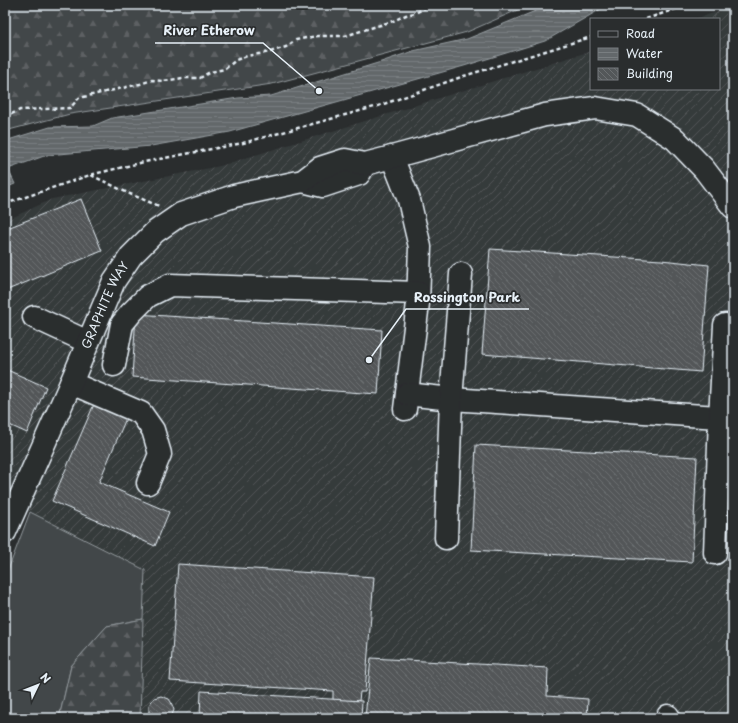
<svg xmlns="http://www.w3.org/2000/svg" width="738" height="723" viewBox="0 0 738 723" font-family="'Playpen Sans',sans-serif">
<defs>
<pattern id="industrial-furrows" width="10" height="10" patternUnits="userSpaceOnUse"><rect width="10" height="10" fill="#363a3b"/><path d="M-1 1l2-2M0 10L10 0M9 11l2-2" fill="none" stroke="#535758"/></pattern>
<pattern id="forest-firs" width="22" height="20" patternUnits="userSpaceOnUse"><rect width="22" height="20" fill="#424648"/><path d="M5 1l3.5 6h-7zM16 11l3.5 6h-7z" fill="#5d6163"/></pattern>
<pattern id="water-rules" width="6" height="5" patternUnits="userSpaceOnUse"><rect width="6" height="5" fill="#63686b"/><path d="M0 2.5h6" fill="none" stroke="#797e81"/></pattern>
<pattern id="building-back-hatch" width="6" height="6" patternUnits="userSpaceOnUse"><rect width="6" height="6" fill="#535759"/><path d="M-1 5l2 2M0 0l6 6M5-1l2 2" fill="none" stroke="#6c7072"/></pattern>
</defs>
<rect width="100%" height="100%" fill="#2a2d2e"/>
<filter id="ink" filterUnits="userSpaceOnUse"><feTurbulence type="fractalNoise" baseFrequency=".025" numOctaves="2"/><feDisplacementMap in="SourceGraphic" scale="8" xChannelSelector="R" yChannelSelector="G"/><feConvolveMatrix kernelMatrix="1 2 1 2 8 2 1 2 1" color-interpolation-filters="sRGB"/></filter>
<g filter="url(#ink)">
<polygon fill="url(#industrial-furrows)" points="733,7 733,718 140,718 145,570 5,499 5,221 52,199 220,166 591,51 591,89 719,89 719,19 694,19"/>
<polygon fill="#424648" stroke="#959ca0" points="30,512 145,570 143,619 107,626 71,666 59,718 5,718 5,578"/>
<g fill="url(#forest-firs)" stroke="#959ca0">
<polygon points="5,5 529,5 467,32 272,84 70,114 5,131"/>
<polygon points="143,619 140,718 59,718 71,666 107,626"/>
</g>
<polygon fill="url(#water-rules)" stroke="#989fa3" points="550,5 608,5 545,41 464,66 230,132 151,146 47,155 8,169 15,184 5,188 5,141 50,127 93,126 112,118 238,98 271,96 381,62 413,51 467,39"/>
<g fill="url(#building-back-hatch)" stroke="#e8f1f8">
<polygon points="81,199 102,251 5,291 5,229"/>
<polygon points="490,249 661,260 709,265 701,372 482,354"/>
<polygon points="136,314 382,330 378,394 132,377"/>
<polygon points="5,369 46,387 27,433 5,423"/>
<polygon points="95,402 127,416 99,482 169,512 155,546 52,501"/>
<polygon points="476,445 697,457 692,562 471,550"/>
<polygon points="178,564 374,577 365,692 360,692 359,701 333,700 333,691 170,681"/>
<polygon points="371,658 548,668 547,696 588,699 587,718 365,718"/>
<polygon points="201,691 362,701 361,718 200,718"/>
<polygon points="161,696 169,699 171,702 174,710 172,715 170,718 152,718 149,713 149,705 154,698"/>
</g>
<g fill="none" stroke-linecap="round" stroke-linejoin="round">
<g stroke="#e8f1f8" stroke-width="25">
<g id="minor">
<polyline points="392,157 409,200 420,247 418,303 405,409"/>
<polyline points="303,181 323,186 359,174 365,164"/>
<polyline points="34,317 88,342"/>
<polyline points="114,365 122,324 131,313 148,296 170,285 418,293"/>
<polyline points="71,383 141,413 153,430 160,454 148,483"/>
<polyline points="407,394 451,399 733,418"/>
<path id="s1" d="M5,532L71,383L114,281L131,256L155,232L181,214L234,196L303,181L320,168L345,160L365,164L392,157L545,115L595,108L637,115L675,139L704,169L733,207"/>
<polyline points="446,538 451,399 461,274"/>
<polyline points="715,553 720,418 725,325"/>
<polyline points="668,716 669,718"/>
</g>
</g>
<g stroke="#e8f1f8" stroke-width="2.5" stroke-dasharray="4 3" stroke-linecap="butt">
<polyline points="646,19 688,5"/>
<polyline points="5,117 20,110 70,108 79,98 140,84 152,80 163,81 183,78 200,78 210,72 225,69 236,60 247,56 270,52 286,47 296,40 306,38 318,36 345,36 393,21 406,15 415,13 431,5"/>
<polyline points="91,175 130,194 159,206"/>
<polyline points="5,204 90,175 144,162 243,143 378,106 464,76 591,37"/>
</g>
<use href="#minor" stroke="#2a2d2e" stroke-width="22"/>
</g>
</g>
<g text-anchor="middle" stroke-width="3.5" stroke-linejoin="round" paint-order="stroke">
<g font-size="12" fill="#e8f1f8" stroke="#2a2d2e">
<text dy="4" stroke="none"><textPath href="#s1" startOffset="248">GRAPHITE WAY</textPath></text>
</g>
</g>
<path fill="none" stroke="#e8f1f8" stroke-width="1.5" d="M319 91L263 43H155M369 360L406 309H529"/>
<g fill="#e8f1f8" stroke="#2a2d2e" stroke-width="1.5">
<circle cx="319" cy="91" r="4"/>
<circle cx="369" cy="360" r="4"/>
</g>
<g font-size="13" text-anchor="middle" font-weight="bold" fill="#e8f1f8" stroke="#2a2d2e" stroke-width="3.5" stroke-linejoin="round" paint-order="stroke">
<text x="209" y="35">River Etherow</text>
<text x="467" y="302">Rossington Park</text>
</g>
<rect width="738" height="723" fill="none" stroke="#2a2d2e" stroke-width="20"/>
<rect x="10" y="10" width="718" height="703" fill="none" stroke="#e8f1f8" stroke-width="1.5" filter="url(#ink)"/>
<rect x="590" y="18" width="130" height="72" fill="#2a2d2e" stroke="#767b7f"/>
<rect x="598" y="31" width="20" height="6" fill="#2a2d2e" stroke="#767b7f"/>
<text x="626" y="38" font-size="12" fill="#e8f1f8">Road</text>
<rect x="598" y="48" width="20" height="12" fill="url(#water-rules)" stroke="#767b7f"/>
<text x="626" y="58" font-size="12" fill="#e8f1f8">Water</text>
<rect x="598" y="68" width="20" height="12" fill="url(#building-back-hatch)" stroke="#767b7f"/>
<text x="626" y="78" font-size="12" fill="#e8f1f8">Building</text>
<g transform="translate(38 685) rotate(47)" stroke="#2a2d2e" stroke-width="3" paint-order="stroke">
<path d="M0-3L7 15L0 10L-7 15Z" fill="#e8f1f8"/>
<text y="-6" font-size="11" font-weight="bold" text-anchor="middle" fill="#e8f1f8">N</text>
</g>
</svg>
